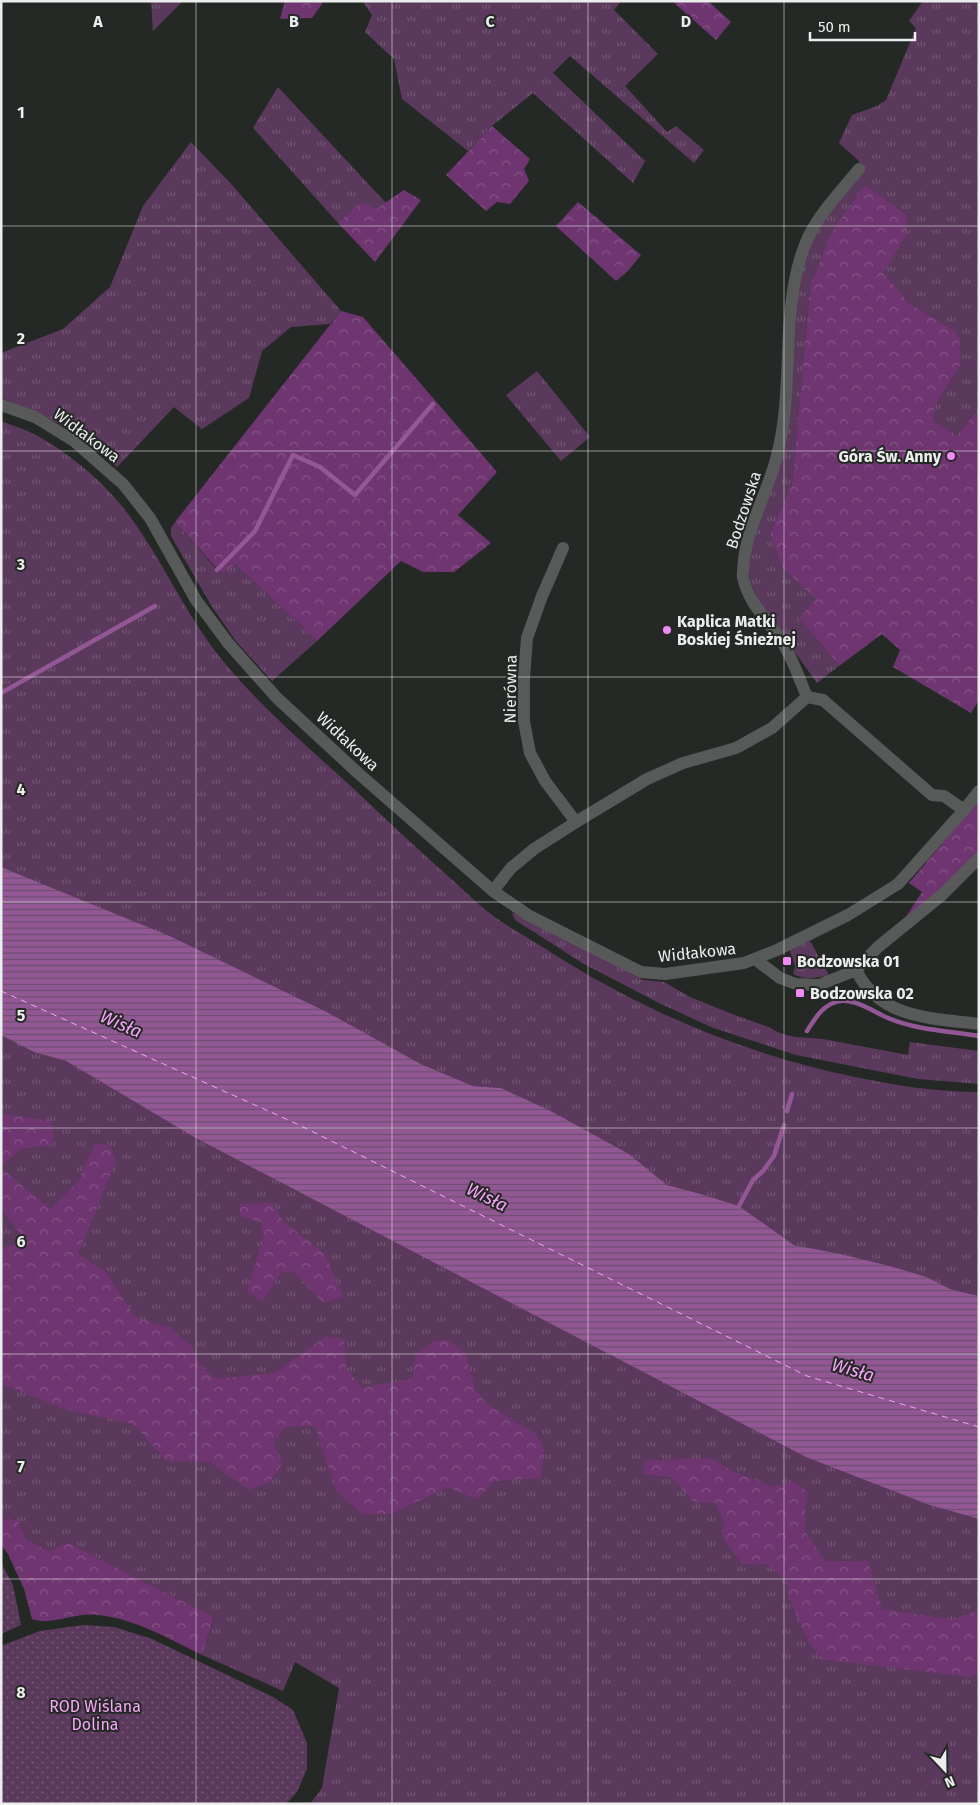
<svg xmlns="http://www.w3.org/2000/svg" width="980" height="1805" viewBox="0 0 980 1805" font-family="'Fira Sans',sans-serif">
<defs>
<pattern id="grass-tufts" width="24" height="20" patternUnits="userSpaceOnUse" patternTransform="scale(1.25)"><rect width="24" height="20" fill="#5b395c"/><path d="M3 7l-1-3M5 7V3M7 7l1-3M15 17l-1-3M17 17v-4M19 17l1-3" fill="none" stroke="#735674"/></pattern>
<pattern id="forest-crowns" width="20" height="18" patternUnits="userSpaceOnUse" patternTransform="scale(1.25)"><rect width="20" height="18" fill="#6f3571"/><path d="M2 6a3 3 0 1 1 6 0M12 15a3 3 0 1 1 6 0" fill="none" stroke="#845385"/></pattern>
<pattern id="garden-dots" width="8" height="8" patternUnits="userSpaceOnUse" patternTransform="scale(1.25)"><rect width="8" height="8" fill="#5b395c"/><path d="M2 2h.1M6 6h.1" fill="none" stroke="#735674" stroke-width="1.8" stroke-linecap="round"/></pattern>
<pattern id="water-rules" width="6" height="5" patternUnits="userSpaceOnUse" patternTransform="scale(1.25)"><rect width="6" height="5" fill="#935795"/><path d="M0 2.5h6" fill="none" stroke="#6c4f6e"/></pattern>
</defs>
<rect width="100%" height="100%" fill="#252925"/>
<g fill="url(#grass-tufts)">
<polygon points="151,1 183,1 153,31"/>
<polygon points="621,1 614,10 658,54 625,86 667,132 676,126 704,150 694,163 570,56 553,73 645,161 633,183 533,93 492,126 468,151 402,99 394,59 365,32 372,15 363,2"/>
<polygon points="923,1 979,1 979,408 957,435 932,421 935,406 961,364 951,328 909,303 882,273 906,236 810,288 792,484 770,533 782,567 817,599 799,618 839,666 817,683 761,605 750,582 748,565 753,539 779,465 798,285 813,236 861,171 859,161 839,143 852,115 877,106 886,100 916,28 909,21"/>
<polygon points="278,87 386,203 376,209 361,202 338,223 253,128"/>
<polygon points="191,142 233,186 341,311 330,324 291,327 262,351 249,398 202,429 174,407 117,467 78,434 37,412 1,398 1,353 63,329 110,287 143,206"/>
<polygon points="537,371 590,437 561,461 506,395"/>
<path d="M1,421C13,426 25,429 36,435C68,453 98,477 121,505C159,552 182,609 219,656C258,705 308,747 355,790C386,820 418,849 450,878C464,890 477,904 492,915C508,927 527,937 544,948C640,1010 739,1052 850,1076C893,1085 935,1092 979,1092V1296L950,1289L927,1277L890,1266L841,1254L794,1245L739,1206L701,1194L667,1185L629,1154L549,1110L501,1088L473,1086L421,1064L327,1012L170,936L1,867Z"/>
<polygon points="175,522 220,573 236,565 317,641 272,681 235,640 211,605 171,536 171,528"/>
<path d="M512,913L523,915L643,980L664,982L690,997L732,1014L771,1028C786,1039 806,1037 823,1039C851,1044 880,1050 908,1055L910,1042L979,1051V1084L918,1079L796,1055L711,1027L659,1003L584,964L515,920Z"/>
<path d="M809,941H810L829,975C818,978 804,980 793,974L795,966L790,952L791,949Z"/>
<polygon points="1,1031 45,1055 66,1061 148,1109 979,1518 979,1804 310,1804 322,1788 339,1688 295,1662 283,1691 202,1655 214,1617 67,1542 50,1551 27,1540 18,1520 1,1518"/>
</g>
<g fill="url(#forest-crowns)">
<polygon points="285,1 324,1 312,18 280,19"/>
<polygon points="672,1 708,1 731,22 716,40"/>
<polygon points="492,126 530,159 524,169 529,181 510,204 497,202 486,211 446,175"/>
<polygon points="865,185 906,215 906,236 883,273 909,303 951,328 959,337 961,364 935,406 933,421 957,435 979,408 979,700 971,713 893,667 900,650 882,634 839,666 799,618 816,599 782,567 770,533 792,484 810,288 830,235"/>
<polygon points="404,190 421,200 375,262 338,223 361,202 376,209"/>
<polygon points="578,202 641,255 627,272 616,281 556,226"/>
<polygon points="341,311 363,317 497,472 458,515 491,543 454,572 423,572 401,561 317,641 236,565 221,573 175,522"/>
<polygon points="979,800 979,851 939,894 902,923 922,892 909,883"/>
<polygon points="1,1114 51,1121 54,1145 20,1149 1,1167"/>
<polygon points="95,1144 109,1144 116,1161 78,1254 106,1272 135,1317 171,1328 191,1346 200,1365 215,1379 274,1373 327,1336 344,1339 346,1368 362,1388 413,1378 415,1355 435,1341 448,1340 466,1354 475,1389 487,1404 536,1434 544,1450 541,1478 495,1481 477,1499 448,1487 391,1514 362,1514 336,1490 315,1426 285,1427 274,1442 282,1464 270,1482 249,1490 210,1462 167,1461 133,1424 64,1409 4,1385 1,1386 1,1248 26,1241 1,1209 1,1168 51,1209 79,1180"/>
<polygon points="272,1203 283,1221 325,1254 343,1297 323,1303 292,1270 281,1273 263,1301 247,1291 263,1240 261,1222 240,1216 240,1204"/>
<polygon points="710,1458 735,1472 773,1487 793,1481 807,1491 804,1530 825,1561 868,1561 882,1609 953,1620 979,1610 979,1673 969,1677 821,1659 808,1640 789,1599 787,1583 768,1564 742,1564 722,1536 724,1521 715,1503 694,1502 671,1477 643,1474 645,1461"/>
<path d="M1,1518L18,1520L27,1540L50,1551L67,1542L214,1617L202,1655C169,1639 134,1618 97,1615C76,1612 50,1626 32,1619L24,1589L8,1554L1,1545Z"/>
</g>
<g fill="url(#garden-dots)">
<polygon points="1,1563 13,1585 21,1625 1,1634"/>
<polygon points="84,1625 114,1627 152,1639 273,1697 293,1710 307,1743 307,1769 297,1792 286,1804 1,1804 1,1646 40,1631"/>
</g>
<polygon fill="url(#water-rules)" points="1,867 170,936 327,1012 421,1064 473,1086 501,1088 549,1110 629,1154 667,1185 701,1194 739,1206 794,1245 841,1254 890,1266 927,1277 950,1289 979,1296 979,1519 927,1504 806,1457 196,1138 66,1061 34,1052 1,1035"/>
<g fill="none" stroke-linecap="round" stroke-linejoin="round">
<g stroke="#935795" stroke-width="4.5">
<polyline points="217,570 255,531 293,455 320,467 355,495 433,404"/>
<polyline points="1,693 155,606"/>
<path d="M807,1031C814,1020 821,1008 833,1003C851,995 872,1011 888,1018C916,1030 948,1031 979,1036"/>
<polyline points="787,1111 792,1094"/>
<polyline points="739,1206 753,1180 763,1171 774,1156 784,1125"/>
</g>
<polyline stroke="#f7a4fa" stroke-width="1" stroke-dasharray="6 5" stroke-linecap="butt" points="1,991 295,1123 807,1376 979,1427"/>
<g stroke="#585a59" stroke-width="12">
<polyline points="1,405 35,417 74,441 123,484 150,518 196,600 228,643 277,698 358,773 493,891 528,915 641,972 665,974 744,963 777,950 848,915 898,884 964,810 979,791"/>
<polyline points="563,548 542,596 527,638 524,678 524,721 530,753 545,781 576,822"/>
<path d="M807,697C799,678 793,659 782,642C768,620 749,604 743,578C742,572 744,565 744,559C749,524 767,493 776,459C795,392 780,319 802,253C812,220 838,195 859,169"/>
<polyline points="807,697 823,700 932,795 944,796 964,810"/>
<polyline points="493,891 511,868 534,849 576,822 647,779 683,763 736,748 772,728 807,697"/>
<polyline points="755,959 780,978 796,984 819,985 856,970 878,947 942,895 979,858"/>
<path d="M856,970C880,1019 931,1018 979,1024"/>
</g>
</g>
<path fill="none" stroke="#ebeeec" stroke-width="1" stroke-opacity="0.55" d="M196,1V1804M392,1V1804M588,1V1804M784,1V1804M1,226H979M1,451H979M1,677H979M1,902H979M1,1128H979M1,1354H979M1,1579H979"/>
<g fill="#f08bf5" stroke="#252925" stroke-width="2">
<circle cx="951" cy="456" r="5"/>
<circle cx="667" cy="630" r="5"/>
<rect x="782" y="956" width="10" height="10" rx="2.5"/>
<rect x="795" y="988" width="10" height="10" rx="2.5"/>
</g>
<g text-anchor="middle" stroke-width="4" stroke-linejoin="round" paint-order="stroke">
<g font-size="16" fill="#ebeeec" stroke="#252925">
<text transform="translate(87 435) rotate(37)" y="6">Widłakowa</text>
<text transform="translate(743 510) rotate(-72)" y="6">Bodzowska</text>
<text transform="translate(510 689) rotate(-89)" y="6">Nierówna</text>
<text transform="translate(348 741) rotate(43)" y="6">Widłakowa</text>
<text transform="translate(697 952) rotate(-6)" y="6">Widłakowa</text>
</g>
<g font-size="16" font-weight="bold" fill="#ebeeec" stroke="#252925" text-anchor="start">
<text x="941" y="462" text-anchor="end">Góra Św. Anny</text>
<text x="677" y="627">Kaplica Matki<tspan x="677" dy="18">Boskiej Śnieżnej</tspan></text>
<text x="797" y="967">Bodzowska 01</text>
<text x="810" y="999">Bodzowska 02</text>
</g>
<g font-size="16" fill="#f8a5fb" stroke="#252925">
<text x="95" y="1712">ROD Wiślana<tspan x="95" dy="18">Dolina</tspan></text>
</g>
<g font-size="18" font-style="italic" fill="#f7a4fa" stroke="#252925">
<text transform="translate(121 1024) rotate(24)" y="6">Wisła</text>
<text transform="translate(487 1197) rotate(26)" y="6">Wisła</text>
<text transform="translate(853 1370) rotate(16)" y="6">Wisła</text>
</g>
</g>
<g font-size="16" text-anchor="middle" font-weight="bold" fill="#ebeeec" stroke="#252925" stroke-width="4" stroke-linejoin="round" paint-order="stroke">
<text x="98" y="27">A</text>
<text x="294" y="27">B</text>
<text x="490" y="27">C</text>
<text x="686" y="27">D</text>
<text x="21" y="118">1</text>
<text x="21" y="344">2</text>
<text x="21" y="570">3</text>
<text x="21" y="795">4</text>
<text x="21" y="1021">5</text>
<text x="21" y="1247">6</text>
<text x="21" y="1472">7</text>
<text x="21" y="1698">8</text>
</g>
<rect width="980" height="1805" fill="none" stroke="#ebeeec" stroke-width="5"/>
<g transform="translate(945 1770) rotate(158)" stroke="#252925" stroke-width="4" paint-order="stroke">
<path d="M0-4L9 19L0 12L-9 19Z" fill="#ebeeec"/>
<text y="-8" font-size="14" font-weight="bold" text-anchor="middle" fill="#ebeeec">N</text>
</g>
<path d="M810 32v8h105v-8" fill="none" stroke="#ebeeec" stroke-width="2.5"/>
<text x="818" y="32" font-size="15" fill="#ebeeec" stroke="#252925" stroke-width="4" paint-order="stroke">50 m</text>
</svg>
